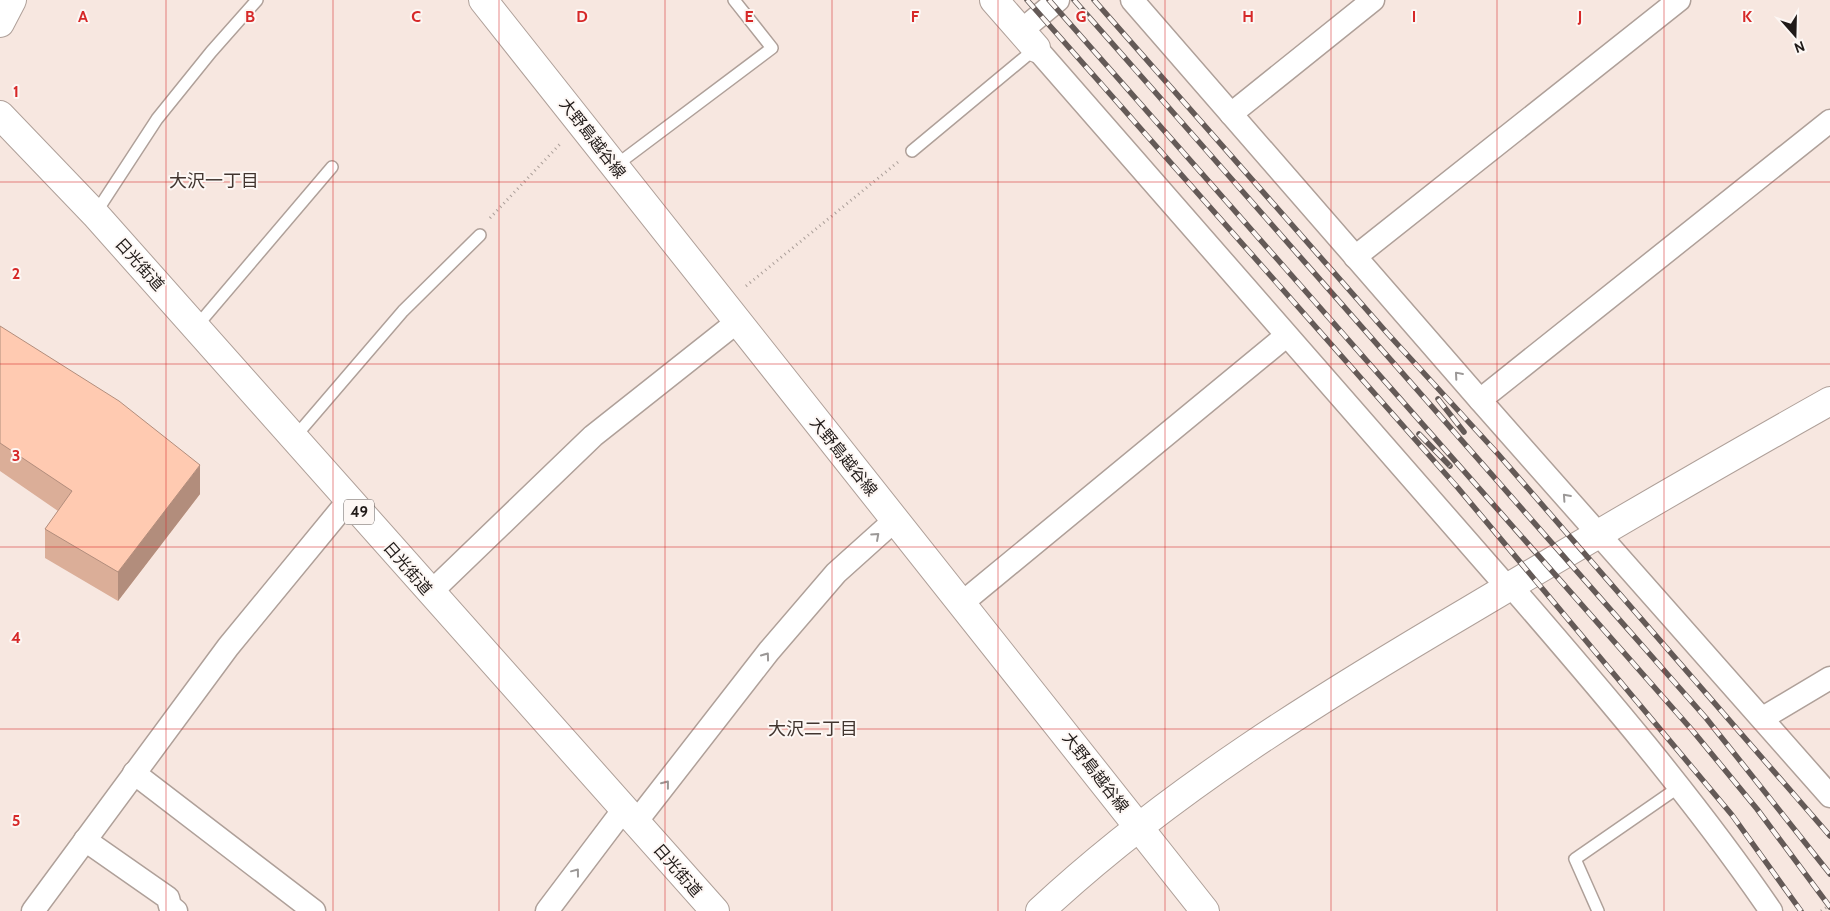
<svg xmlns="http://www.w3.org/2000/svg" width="1830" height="911" viewBox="0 0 1830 911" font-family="Cabin,'Noto Sans JP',sans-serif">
<rect width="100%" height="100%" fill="#f7e7e0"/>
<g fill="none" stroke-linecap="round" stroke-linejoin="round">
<g stroke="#afa099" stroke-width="14">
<g id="service">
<polyline points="912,151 1036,48"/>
<polyline points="615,166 772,48 734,0"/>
<polyline points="95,214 157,119 211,52 257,0"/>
<polyline points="196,327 332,167"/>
<polyline points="294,438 403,311 480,235"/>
<polyline points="1598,911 1575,859 1679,787"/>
</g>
</g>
<g stroke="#afa099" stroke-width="25">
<g id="minor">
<polyline points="1132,0 1480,400 1830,796"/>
<polyline points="1021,31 1058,0"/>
<polyline points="1036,48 1508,588"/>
<polyline points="1231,114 1373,0"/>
<polyline points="1355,257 1679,0"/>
<polyline points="1480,400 1830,121"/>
<path d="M1511,586C1602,691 1692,796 1771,911"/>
<polyline points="430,593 593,436 737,322"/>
<polyline points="962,603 1286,336"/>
<polyline points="1763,718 1830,678"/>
<polyline points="134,773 314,911"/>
<polyline points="636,822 769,651 836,573 895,520"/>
<polyline points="85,840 168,898 170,906 176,911"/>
<polyline points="33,911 228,647 348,501"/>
<polyline points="547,911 624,809"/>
</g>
</g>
<g stroke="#afa099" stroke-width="30">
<g id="tertiary">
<polyline points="994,0 1036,48"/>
<polyline points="0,23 12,0"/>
<path d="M1040,911C1169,791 1319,699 1470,610C1589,539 1709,469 1830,401"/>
</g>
</g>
<g stroke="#afa099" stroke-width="30">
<polyline id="secondary" points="483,0 1205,911"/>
</g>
<g stroke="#afa099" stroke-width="30">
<polyline id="primary" points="0,115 95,214 715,911"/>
</g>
<g stroke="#ab9f99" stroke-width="3" stroke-dasharray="1 4" stroke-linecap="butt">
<polyline points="490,218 561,143"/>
<polyline points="746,286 898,162"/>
<polyline points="1821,911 1830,905"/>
</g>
<use href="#service" stroke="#fff" stroke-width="11"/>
<use href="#minor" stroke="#fff" stroke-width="22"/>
<use href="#tertiary" stroke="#fff" stroke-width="28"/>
<use href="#secondary" stroke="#fff" stroke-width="28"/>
<use href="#primary" stroke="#fff" stroke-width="28"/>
<g stroke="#645a57" stroke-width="5.5">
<g id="rail">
<polyline points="1027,0 1458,488 1732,815 1801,911"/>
<polyline points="1049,0 1692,730 1757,809 1830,907"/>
<polyline points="1074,0 1706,718 1830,874"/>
<polyline points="1094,0 1388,334 1498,454 1830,836"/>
<polyline points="1438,399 1464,432"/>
<polyline points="1419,434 1450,466"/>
</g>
</g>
<use href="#rail" stroke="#fdf7f4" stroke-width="4" stroke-dasharray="11" stroke-linecap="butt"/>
</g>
<polygon fill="#dbae98" points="0,326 200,494 118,601 45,558 45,529 58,511 0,471"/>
<polygon fill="#b28d7c" points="200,465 200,494 118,601 118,572"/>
<polygon fill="#ffcab1" stroke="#b28d7c" points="0,326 119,401 200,465 118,572 45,529 72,491 0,443"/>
<defs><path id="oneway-chevron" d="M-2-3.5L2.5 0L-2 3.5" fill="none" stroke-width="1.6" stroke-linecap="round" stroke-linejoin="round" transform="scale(1.25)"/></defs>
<g stroke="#9b9897">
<use href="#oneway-chevron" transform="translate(1458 375) rotate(-131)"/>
<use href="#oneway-chevron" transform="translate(1566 497) rotate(-132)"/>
<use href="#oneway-chevron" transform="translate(876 536) rotate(-42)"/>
<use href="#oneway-chevron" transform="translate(766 656) rotate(-54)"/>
<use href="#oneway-chevron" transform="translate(666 784) rotate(-52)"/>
<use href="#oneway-chevron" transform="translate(576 872) rotate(-53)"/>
</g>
<path fill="none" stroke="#d62828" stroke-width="1" stroke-opacity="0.55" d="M166,0V911M333,0V911M499,0V911M665,0V911M832,0V911M998,0V911M1165,0V911M1331,0V911M1497,0V911M1664,0V911M0,182H1830M0,364H1830M0,547H1830M0,729H1830"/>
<g text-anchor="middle" stroke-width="4" stroke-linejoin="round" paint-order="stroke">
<rect fill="#fdf7f4" stroke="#625c5a" stroke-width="1" x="344" y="499.5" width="30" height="25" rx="4"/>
<g font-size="15" font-weight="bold" fill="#201a18">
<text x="359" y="517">49</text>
</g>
<g font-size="16" fill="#201a18" stroke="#fdf7f4">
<text transform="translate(593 138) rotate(52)" y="6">大野島越谷線</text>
<text transform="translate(140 264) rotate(48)" y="6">日光街道</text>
<text transform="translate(844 456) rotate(51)" y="6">大野島越谷線</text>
<text transform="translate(408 568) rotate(49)" y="6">日光街道</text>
<text transform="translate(1096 772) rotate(52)" y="6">大野島越谷線</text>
<text transform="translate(678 870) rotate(49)" y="6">日光街道</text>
</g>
<g font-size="18" fill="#41352f" stroke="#fdf7f4">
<text x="214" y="187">大沢一丁目</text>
<text x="813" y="735">大沢二丁目</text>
</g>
</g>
<g font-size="16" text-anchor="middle" font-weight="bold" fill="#d62828" stroke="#fdf7f4" stroke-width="4" stroke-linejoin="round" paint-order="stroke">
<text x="83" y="22">A</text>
<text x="250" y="22">B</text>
<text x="416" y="22">C</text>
<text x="582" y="22">D</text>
<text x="749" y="22">E</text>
<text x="915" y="22">F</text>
<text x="1081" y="22">G</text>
<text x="1248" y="22">H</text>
<text x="1414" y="22">I</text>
<text x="1580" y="22">J</text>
<text x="1747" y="22">K</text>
<text x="16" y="97">1</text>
<text x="16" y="279">2</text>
<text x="16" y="461">3</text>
<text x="16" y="643">4</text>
<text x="16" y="826">5</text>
</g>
<g transform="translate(1795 35) rotate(160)" stroke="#fdf7f4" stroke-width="4" paint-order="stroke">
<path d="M0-4L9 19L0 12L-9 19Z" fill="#201a18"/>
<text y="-8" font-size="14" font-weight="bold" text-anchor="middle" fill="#201a18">N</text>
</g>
</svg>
